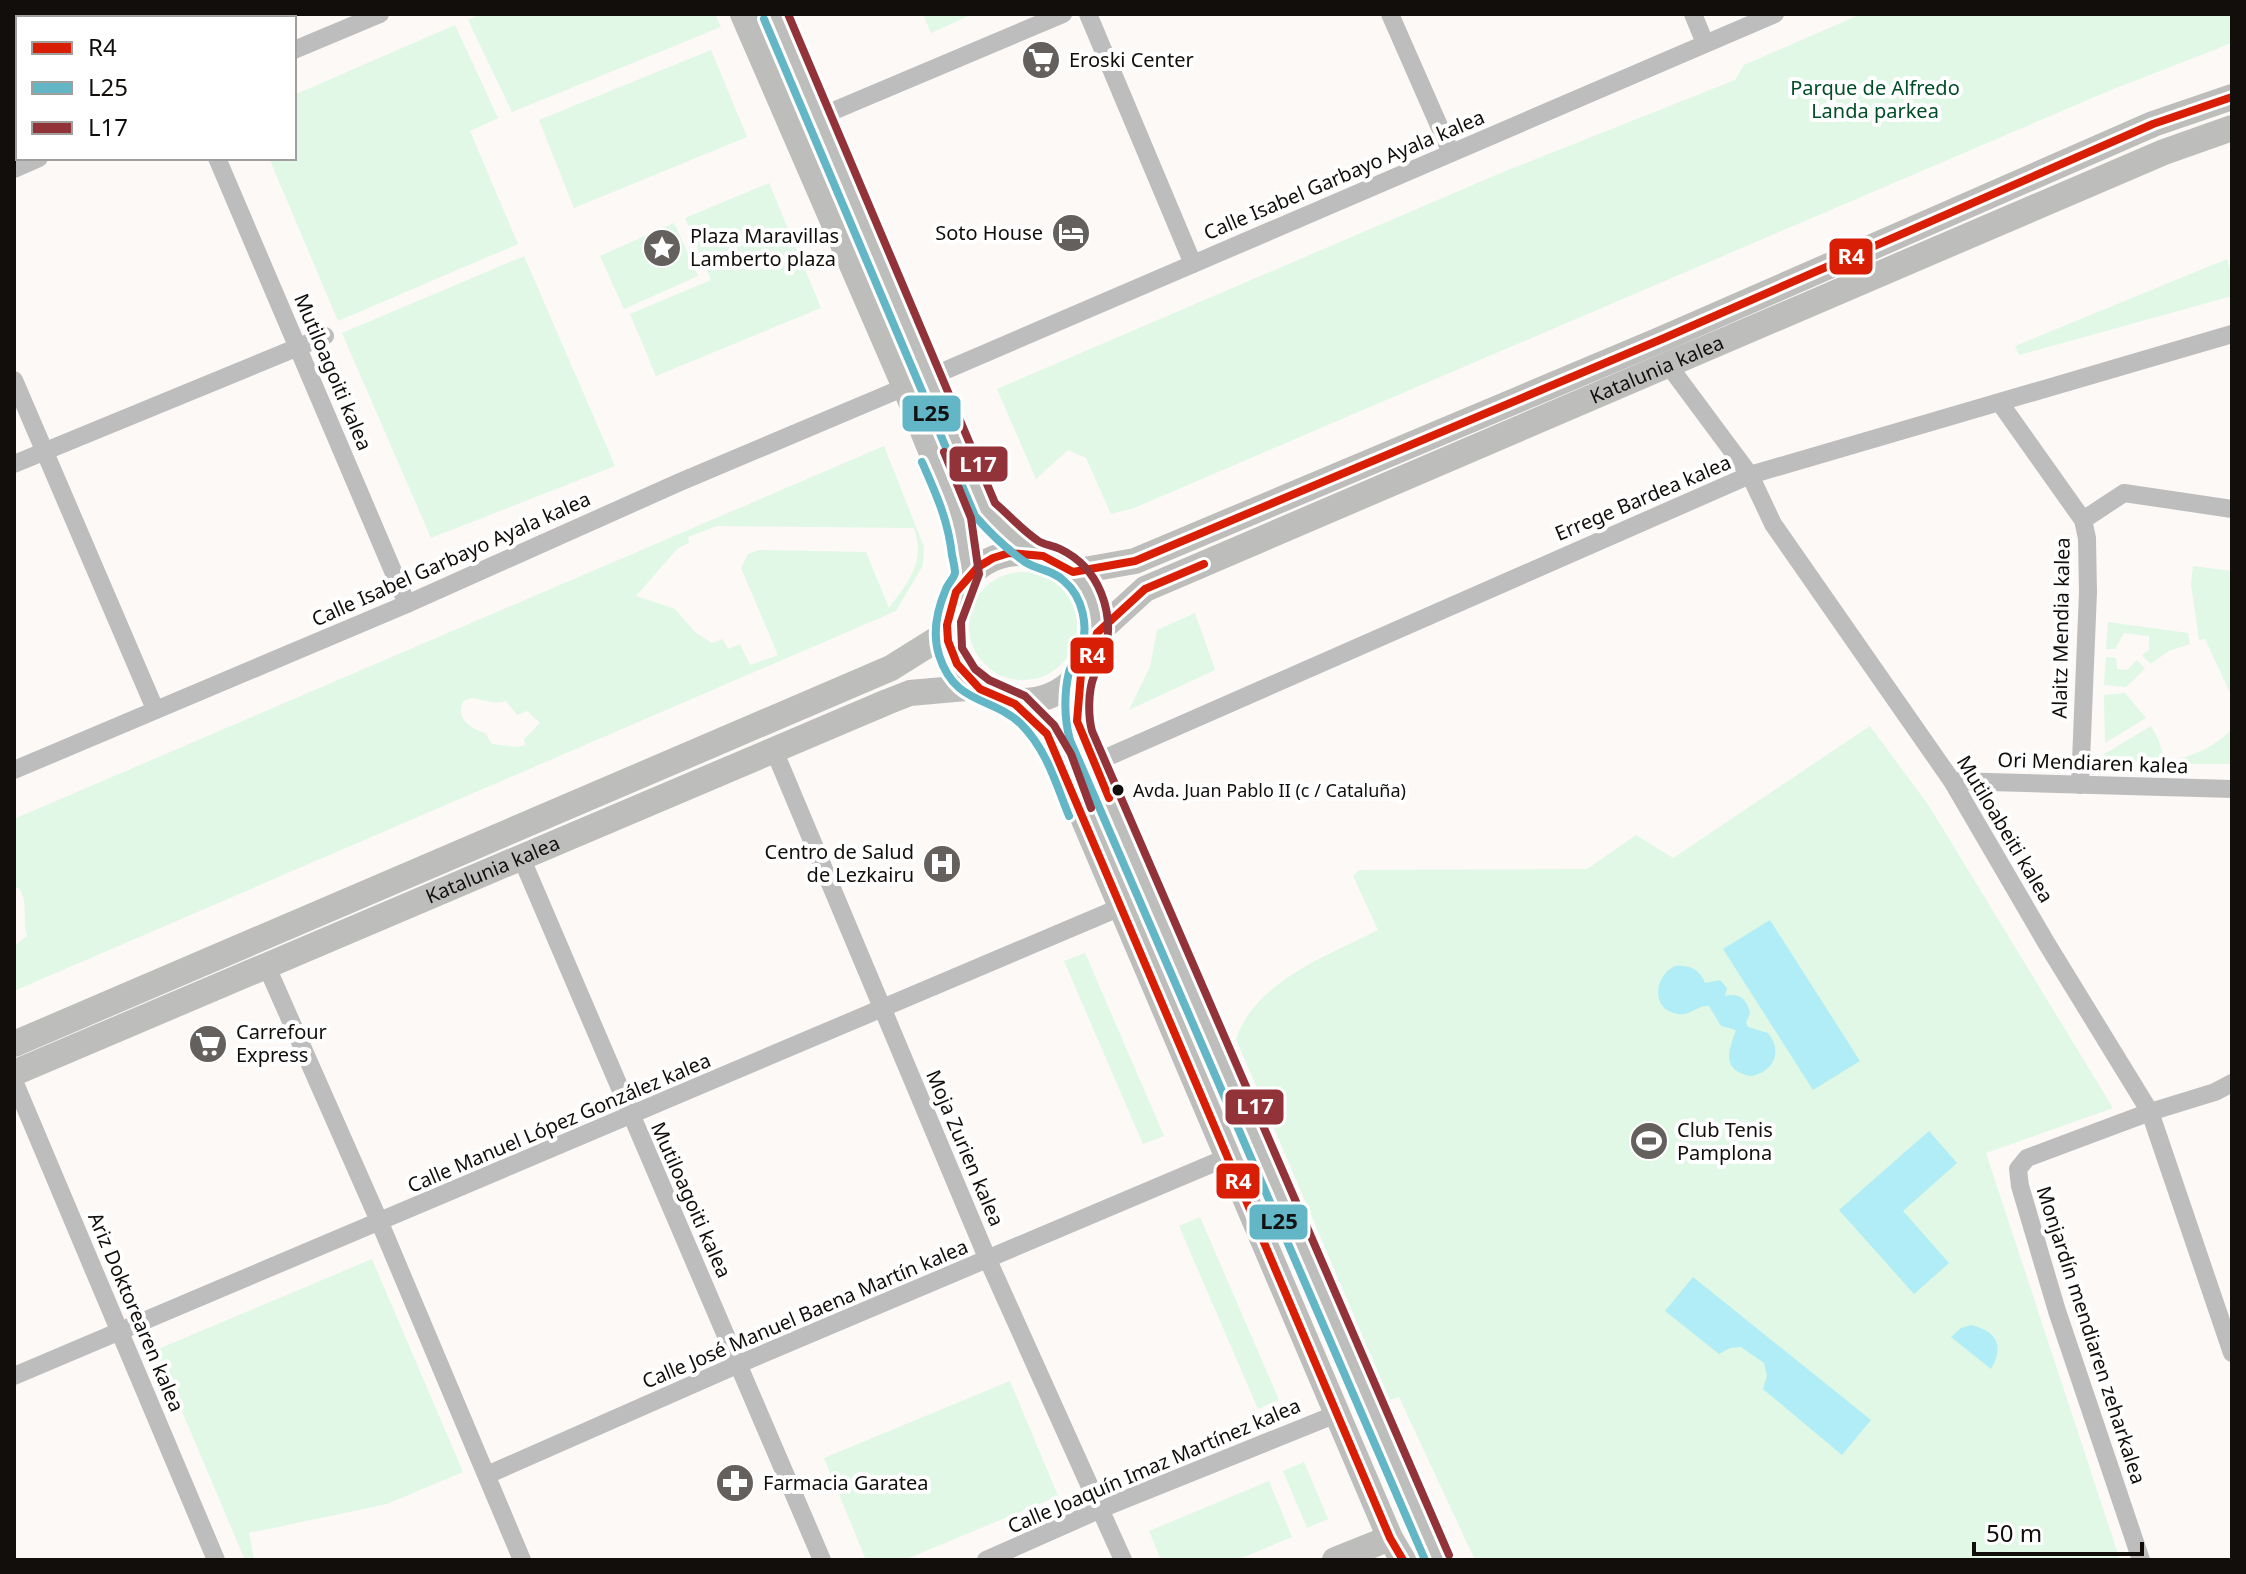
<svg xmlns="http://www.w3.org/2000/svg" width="2246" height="1574" viewBox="0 0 2246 1574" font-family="'Noto Sans',sans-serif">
<rect width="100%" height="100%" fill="#fcf9f7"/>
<g fill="#e0f8e5" fill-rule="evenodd">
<polygon points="481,14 715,14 721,27 512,112 468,20"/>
<polygon points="923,14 973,14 931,33"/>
<polygon points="1861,14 2232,14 2232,43 2111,90 1134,508 1111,514 1086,458 1068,450 1036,479 997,389 1503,172 1735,80 1744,65"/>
<polygon points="455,25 498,118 470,131 518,244 338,321 269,158 294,158 294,95"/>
<polygon points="711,50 747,137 574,208 539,120"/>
<polygon points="769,183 821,308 656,376 630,314 711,280 685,218"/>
<polygon points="674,223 698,276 624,309 600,256"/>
<polygon points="524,256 615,466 431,538 342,333"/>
<polygon points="2227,259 2232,276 2232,296 2019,355 2015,346"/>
<path d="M884,446L924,547L923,565L896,611L14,991V946L27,936C22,919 29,902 19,888L14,887V819ZM717,526L914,528C926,562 908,582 889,608L866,552L759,550L748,554L741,568L778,655L750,665L740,644L728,649L723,639L712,643L695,632L675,609L636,596L678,548L689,543L688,537ZM471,698C483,699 494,705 506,701L517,715L527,711L540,723L524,739L525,745L517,747L492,744L485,733C469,728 456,719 463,701Z"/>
<polygon points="2193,566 2232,571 2232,697 2205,639 2199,640 2191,584"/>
<circle cx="1023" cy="626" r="54"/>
<polygon points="1195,613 1215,670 1129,710 1150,667 1157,630"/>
<polygon points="2108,622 2188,633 2190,644 2169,651 2150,664 2142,655 2149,650 2149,636 2124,633 2115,649 2106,649"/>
<polygon points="2106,657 2116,658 2117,669 2127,670 2137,660 2145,669 2126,687 2104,685"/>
<polygon points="2125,693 2146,718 2105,743 2104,695"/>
<path d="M1870,726L1929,806L2113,1108L1986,1153L2120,1560H1475L1399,1397L1390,1400L1236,1039C1256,981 1327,956 1378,930L1353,876L1359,870L1587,869L1636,835L1673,858Z"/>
<polygon points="2151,726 2159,741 2165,762 2104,761 2104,754"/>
<path d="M2232,729V764H2175L2174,760C2198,754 2215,746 2232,729Z"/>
<polygon points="1085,953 1164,1136 1143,1144 1064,961"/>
<polygon points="1200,1217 1279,1400 1258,1409 1179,1226"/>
<polygon points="372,1259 463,1472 387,1504 249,1533 254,1560 245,1560 156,1350"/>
<polygon points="1010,1381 1058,1496 904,1560 866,1560 824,1458"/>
<polygon points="1304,1462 1328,1519 1307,1528 1283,1471"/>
<polygon points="1269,1481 1292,1537 1237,1560 1161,1560 1149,1531"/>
</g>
<g fill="#b1edf6">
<polygon points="1770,920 1860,1061 1813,1090 1723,949"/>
<path d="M1675,966C1689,965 1700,969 1705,983L1720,980L1727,988L1725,996C1739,992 1747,999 1750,1013L1746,1023L1748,1027L1768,1033C1783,1051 1774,1072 1751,1076C1720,1070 1729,1050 1736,1030L1721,1026L1709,1006C1697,1005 1690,1016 1678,1014C1650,1010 1654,976 1675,966Z"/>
<polygon points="1929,1131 1957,1163 1903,1211 1949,1263 1914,1294 1839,1210"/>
<polygon points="1693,1277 1871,1420 1842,1455 1763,1389 1767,1376 1764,1363 1741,1347 1730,1348 1719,1354 1665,1311"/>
<path d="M1971,1325C1996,1331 2005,1345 1991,1369L1951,1337L1961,1328Z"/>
</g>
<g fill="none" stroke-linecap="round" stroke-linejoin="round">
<g stroke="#bebdbe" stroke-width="18">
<polyline points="155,14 157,18"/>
<polyline points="1088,14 1193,264"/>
<polyline points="1390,14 1451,153"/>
<polyline points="1693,14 1705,43"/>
<polyline points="294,50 380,14"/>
<polyline points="819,117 1063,14"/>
<polyline points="217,158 407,604"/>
<polyline points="14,169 39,158"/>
<polyline points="1669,366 1750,475 1773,524 1952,781 2047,944 2150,1112 2232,1353"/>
<polyline points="930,377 1775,14"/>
<polyline points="14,380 155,709"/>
<polyline points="2000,403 2083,520 2087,538 2088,592 2080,785"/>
<polyline points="14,464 325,336"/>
<polyline points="2083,520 2124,493 2232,509"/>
<polyline points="774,750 988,1260 1123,1560"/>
<polyline points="1094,763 1750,475 2232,334"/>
<polyline points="14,770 407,604 680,482 905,387"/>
<polyline points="1952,781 2232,789"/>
<polyline points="521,857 822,1560"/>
<polyline points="267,967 380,1223 522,1560"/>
<polyline points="14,1081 216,1560"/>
<polyline points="14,1376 1121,907"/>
<polyline points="487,1475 739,1364 1228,1157"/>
<polyline points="986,1560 1101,1509 1339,1413"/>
<polyline points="2141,1560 2057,1311 2020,1186 2018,1169 2027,1158 2150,1112 2215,1092 2232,1083"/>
</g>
<g stroke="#bdbdbc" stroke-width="26">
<polyline points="743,14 905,387 960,522 967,576"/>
<polyline points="775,14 985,510 1033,553"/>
<circle cx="1022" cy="627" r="74"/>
<polyline points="1073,572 1135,561 1662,339 2153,124 2232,97"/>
<path id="s1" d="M1097,633L1145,589L2164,152L2232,128"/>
<polyline points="1081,674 1077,721 1081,735 1272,1180 1438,1560"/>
<polyline points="1012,702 1047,734 1053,747 1390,1538 1403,1560"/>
<polyline points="14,1044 891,668 947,633"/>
<path id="s2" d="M14,1073L887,702L910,693L977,687"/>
<polyline points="1335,1560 1390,1538"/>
</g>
<g stroke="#fff" stroke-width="14">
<g id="bus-1">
<polyline points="1109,798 1077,721 1081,674 1092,655 1097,633 1145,589 1204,564"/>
<polyline points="1403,1560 1390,1538 1047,734 1015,704 980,689 957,664 948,641 947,625 956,592 978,567 993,558 1009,553 1043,556 1073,572 1135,561 1662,339 2153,124 2232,97"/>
</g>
</g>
<g stroke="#fff" stroke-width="14">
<g id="bus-2">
<path d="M764,19L975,516C989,532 1008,550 1025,562C1038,570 1053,570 1064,581C1083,597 1089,627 1081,650C1078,657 1071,664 1069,672C1064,693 1064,719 1070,740L1425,1560"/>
<path d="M922,462C936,494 948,519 952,555C953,560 955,568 955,573C954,578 948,584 946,589C937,610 932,633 939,655C955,706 992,696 1021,724C1047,750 1056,784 1069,816"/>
</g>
</g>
<g stroke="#fff" stroke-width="14">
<g id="bus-3">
<path d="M788,14L995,503C1009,515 1022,530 1037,540C1043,545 1052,545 1060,549C1100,568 1115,613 1105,654C1103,662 1097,668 1094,676C1088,691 1088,716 1092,731L1449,1555"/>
<polyline points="944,452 971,518 979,574 961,622 962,648 975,669 989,680 1025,696 1054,725 1071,754 1091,808"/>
</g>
</g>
<use href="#bus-1" stroke="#d81e05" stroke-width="8"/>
<use href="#bus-2" stroke="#62b6c6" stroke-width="8"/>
<use href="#bus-3" stroke="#913338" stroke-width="8"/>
</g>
<defs>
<g id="supermarket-disc" transform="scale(2)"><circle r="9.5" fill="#63605e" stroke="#fff"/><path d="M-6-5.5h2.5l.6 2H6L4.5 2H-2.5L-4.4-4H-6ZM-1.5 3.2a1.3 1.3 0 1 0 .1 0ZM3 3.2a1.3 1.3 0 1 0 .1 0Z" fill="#fff"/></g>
<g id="hotel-disc" transform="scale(2)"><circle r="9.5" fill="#63605e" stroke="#fff"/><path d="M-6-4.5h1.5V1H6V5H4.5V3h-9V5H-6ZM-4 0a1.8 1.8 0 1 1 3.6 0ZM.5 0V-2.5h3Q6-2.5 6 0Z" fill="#fff"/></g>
<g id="sight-disc" transform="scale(2)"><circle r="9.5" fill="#63605e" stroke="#fff"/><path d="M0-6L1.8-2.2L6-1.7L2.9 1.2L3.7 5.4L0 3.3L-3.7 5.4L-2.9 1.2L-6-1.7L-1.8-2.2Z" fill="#fff"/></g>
<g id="hospital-disc" transform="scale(2)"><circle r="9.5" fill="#63605e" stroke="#fff"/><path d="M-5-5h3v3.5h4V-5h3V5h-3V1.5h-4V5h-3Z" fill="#fff"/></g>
<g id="stadium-disc" transform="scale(2)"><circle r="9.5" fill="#63605e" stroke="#fff"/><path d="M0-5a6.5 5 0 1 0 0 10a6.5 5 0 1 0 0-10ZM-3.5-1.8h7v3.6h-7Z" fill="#fff"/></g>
<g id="pharmacy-disc" transform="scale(2)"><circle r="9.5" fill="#63605e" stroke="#fff"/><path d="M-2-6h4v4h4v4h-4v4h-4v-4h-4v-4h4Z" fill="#fff"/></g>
</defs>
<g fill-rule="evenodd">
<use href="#supermarket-disc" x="1041" y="60"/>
<use href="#hotel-disc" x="1071" y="233"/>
<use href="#sight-disc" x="662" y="248"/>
<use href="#hospital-disc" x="942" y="864"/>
<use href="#supermarket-disc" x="208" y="1044"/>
<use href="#stadium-disc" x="1649" y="1141"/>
<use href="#pharmacy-disc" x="735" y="1483"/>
</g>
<circle fill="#110e0c" stroke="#fff" stroke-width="3" cx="1118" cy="790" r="7"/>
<g text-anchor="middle" stroke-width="8" stroke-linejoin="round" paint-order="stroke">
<g font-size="18" fill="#110e0c" stroke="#fff" text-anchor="start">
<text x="1133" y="797">Avda. Juan Pablo II (c / Cataluña)</text>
</g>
<g font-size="20" fill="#110e0c" stroke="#fff" text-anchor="start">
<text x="1069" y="67">Eroski Center</text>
<text x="1043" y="240" text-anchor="end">Soto House</text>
<text x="690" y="243">Plaza Maravillas<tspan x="690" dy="23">Lamberto plaza</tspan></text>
<text x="914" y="859" text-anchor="end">Centro de Salud<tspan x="914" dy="23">de Lezkairu</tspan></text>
<text x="236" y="1039">Carrefour<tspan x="236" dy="23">Express</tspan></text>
<text x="1677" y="1137">Club Tenis<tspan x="1677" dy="23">Pamplona</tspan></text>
<text x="763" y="1490">Farmacia Garatea</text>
</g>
<g font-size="20" fill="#004d28" stroke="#fff">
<text x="1875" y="95">Parque de Alfredo<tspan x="1875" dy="23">Landa parkea</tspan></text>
</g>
<g font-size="20" fill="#110e0c" stroke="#fff">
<text transform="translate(1344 175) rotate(-23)" y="7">Calle Isabel Garbayo Ayala kalea</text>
<text dy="7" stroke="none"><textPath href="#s1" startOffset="622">Katalunia kalea</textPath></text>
<text transform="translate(333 372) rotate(67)" y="7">Mutiloagoiti kalea</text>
<text transform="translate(1643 498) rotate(-23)" y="7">Errege Bardea kalea</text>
<text transform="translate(451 559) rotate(-24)" y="7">Calle Isabel Garbayo Ayala kalea</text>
<text transform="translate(2061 628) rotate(-89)" y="7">Alaitz Mendia kalea</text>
<text transform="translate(2093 763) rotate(2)" y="7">Ori Mendiaren kalea</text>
<text transform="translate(2005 829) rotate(59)" y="7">Mutiloabeiti kalea</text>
<text dy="7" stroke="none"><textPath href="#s2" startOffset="520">Katalunia kalea</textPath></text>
<text transform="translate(559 1123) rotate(-23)" y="7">Calle Manuel López González kalea</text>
<text transform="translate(965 1148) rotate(67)" y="7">Moja Zurien kalea</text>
<text transform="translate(691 1200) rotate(66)" y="7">Mutiloagoiti kalea</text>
<text transform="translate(136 1312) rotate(67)" y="7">Ariz Doktorearen kalea</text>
<text transform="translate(805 1314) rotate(-23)" y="7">Calle José Manuel Baena Martín kalea</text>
<text transform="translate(2091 1335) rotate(72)" y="7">Monjardín mendiaren zeharkalea</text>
<text transform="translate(1154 1466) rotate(-23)" y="7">Calle Joaquín Imaz Martínez kalea</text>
</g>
</g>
<g stroke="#fff" stroke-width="3">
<rect x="1828" y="237" width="46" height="39" rx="8" fill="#d81e05"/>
<rect x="901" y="394" width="61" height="39" rx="8" fill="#62b6c6"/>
<rect x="948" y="445" width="61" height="38" rx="8" fill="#913338"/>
<rect x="1069" y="636" width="46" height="39" rx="8" fill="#d81e05"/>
<rect x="1224" y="1088" width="61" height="38" rx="8" fill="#913338"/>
<rect x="1215" y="1162" width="46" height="38" rx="8" fill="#d81e05"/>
<rect x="1248" y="1203" width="61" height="38" rx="8" fill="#62b6c6"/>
</g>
<g font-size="22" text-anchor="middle" font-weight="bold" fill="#fff">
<text x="1851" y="264">R4</text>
<text x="978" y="472">L17</text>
<text x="1092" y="663">R4</text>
<text x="1255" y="1114">L17</text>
<text x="1238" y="1189">R4</text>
</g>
<g font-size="22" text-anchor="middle" font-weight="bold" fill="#111">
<text x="931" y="421">L25</text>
<text x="1279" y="1229">L25</text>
</g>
<rect width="2246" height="1574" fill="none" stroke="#110e0c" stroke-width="32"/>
<rect x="16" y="16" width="280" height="144" fill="#ffffff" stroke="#a09f9e" stroke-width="2"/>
<rect x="32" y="42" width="40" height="12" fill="#d81e05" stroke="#a09f9e" stroke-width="2"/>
<text x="88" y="56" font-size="24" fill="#110e0c">R4</text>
<rect x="32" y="82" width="40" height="12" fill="#62b6c6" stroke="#a09f9e" stroke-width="2"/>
<text x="88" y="96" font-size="24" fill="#110e0c">L25</text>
<rect x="32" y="122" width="40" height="12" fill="#913338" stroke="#a09f9e" stroke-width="2"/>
<text x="88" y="136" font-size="24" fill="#110e0c">L17</text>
<path d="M1974 1542v12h168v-12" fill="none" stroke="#110e0c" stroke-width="4"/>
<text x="1986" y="1542" font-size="24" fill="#110e0c" stroke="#ffffff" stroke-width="6" paint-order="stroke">50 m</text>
</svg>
